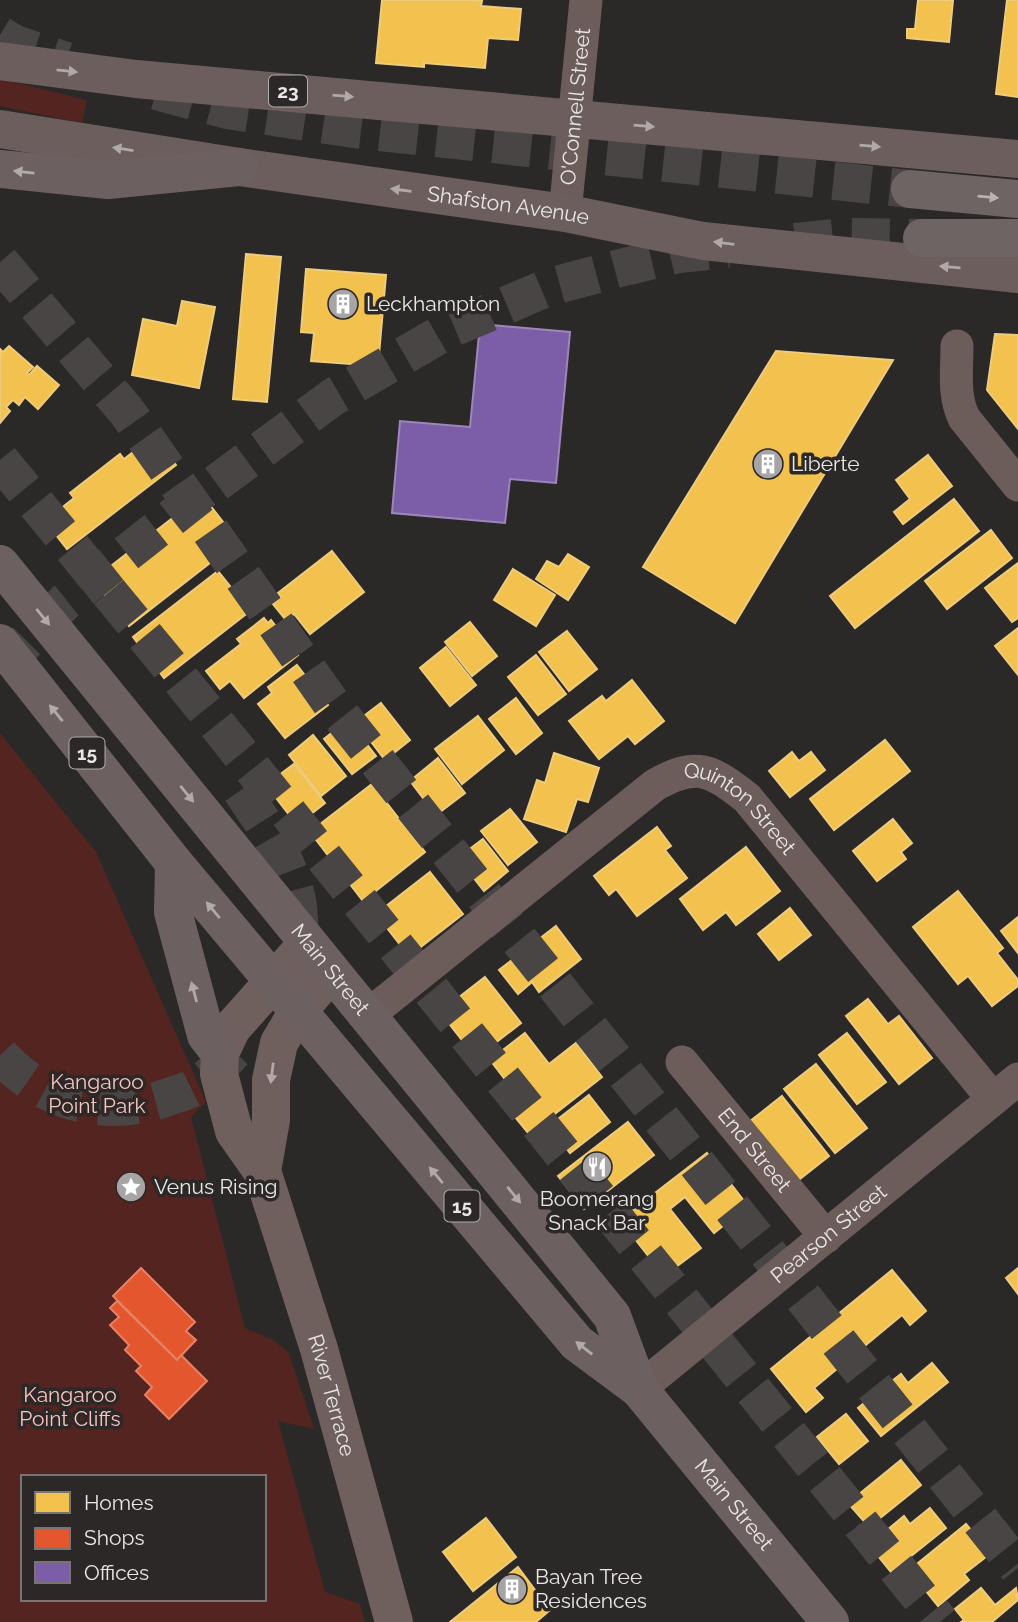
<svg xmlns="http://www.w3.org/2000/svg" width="1018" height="1622" viewBox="0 0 1018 1622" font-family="Raleway,sans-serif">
<rect width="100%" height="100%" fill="#2b2928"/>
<g fill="#532420" fill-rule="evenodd">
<polygon points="0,79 87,100 82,123 0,106"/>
<path d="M0,733L96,852L206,1102L191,1117L245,1328L273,1340L289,1353L314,1429L278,1421L325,1592L360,1604L365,1622H0ZM23,1477H264V1599H23Z"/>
</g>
<g fill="#f2c14e" stroke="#efcc7c" stroke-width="2">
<polygon points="382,0 471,0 482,1 481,6 521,9 518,40 488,38 485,68 424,63 424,67 376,63"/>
<polygon points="918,0 953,0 949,42 907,38 907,29 915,29"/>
<polygon points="1007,0 1018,0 1018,97 996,94"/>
<polygon points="246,254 281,257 267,402 233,399"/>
<polygon points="306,269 386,275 378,366 311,361 314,333 301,332"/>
<polygon points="182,301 215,307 199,388 132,375 143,319 177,326"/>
<polygon points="995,334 1018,335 1018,429 987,390"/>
<polygon points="9,346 33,367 27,373 29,375 37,366 59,385 38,409 25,397 19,405 13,400 6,407 10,411 0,423 0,349 3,352"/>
<polygon points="776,351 893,360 735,623 643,567"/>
<polygon points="154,436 176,465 67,549 45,521 74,498 70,493 120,454 124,459"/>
<polygon points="928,455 952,486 903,524 894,512 910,499 896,480"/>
<polygon points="202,495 238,541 129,626 93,580"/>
<polygon points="954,499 979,531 855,628 830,596"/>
<polygon points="991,530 1012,558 947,609 925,581"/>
<polygon points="332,551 364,592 310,634 294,614 286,620 273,604 281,597 278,593"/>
<polygon points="568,554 589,567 568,600 536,579 547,561 559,567"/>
<polygon points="1018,563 1018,618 1012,622 985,588"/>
<polygon points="513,569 555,595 536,626 494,600"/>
<polygon points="218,571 250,611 164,678 133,637"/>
<polygon points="264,618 268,623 271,620 298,655 244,698 230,681 220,689 206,671 241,644 237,639"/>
<polygon points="470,622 497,656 472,676 445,642"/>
<polygon points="1018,628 1018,675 995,646"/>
<polygon points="567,631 597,669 569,691 539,652"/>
<polygon points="446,647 476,685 450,706 420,668"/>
<polygon points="536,655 566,694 538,715 508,677"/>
<polygon points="297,665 328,705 285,738 258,704 272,693 268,687"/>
<polygon points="632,680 664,721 635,744 628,736 599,759 569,721 602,696 606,701"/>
<polygon points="516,698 542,733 516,754 489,719"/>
<polygon points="381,703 410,740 385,760 356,722"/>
<polygon points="478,716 504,750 462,784 435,749"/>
<polygon points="348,720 376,756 352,774 324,739"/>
<polygon points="313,735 346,776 321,796 289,755"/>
<polygon points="885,740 910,771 834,830 810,799"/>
<polygon points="792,752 799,761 811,752 825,770 790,797 769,771"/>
<polygon points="554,753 599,768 588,802 577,799 566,832 524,819 537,780 545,783"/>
<polygon points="438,758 465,793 436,815 410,781"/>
<polygon points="294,764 325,803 297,825 266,785"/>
<polygon points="372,784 425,852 363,901 310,832"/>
<polygon points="510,809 537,842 508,865 481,831"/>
<polygon points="893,819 912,843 901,852 906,859 877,881 853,851"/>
<polygon points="657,827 671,846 665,850 687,878 637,916 616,889 609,895 594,876"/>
<polygon points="483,839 508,871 484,891 458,858"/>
<polygon points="746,847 780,891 736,925 726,912 703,930 680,899"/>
<polygon points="430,872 463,914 409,956 376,914"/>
<polygon points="958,891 1003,948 997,953 1018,980 1018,986 992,1006 968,976 958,984 913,927"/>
<polygon points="790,908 811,935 779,960 758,934"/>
<polygon points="1018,917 1018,953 1001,931"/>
<polygon points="556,926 581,959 539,992 532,982 518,994 499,970"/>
<polygon points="485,977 521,1023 476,1058 440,1012"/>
<polygon points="868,999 888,1024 899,1016 932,1058 899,1084 846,1016"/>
<polygon points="525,1033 549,1064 576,1043 602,1077 529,1134 502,1101 514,1091 490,1060"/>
<polygon points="847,1033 886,1082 857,1104 819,1055"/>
<polygon points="816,1064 867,1128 835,1153 784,1089"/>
<polygon points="589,1095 610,1122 570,1153 549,1126"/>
<polygon points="782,1096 829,1156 796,1182 749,1122"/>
<polygon points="628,1122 654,1155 584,1209 558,1176"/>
<polygon points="707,1153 748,1206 714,1233 685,1197 670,1209 701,1248 664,1276 620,1220"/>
<polygon points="1018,1268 1018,1294 1006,1278"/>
<polygon points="892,1270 926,1311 910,1325 902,1315 814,1388 823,1398 806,1412 771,1369"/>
<polygon points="932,1363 948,1382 881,1436 858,1408 901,1374 908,1383"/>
<polygon points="846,1414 868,1441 839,1464 817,1437"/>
<polygon points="901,1460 921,1485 869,1527 848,1503"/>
<polygon points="930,1508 946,1528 891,1572 869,1545 904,1516 910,1524"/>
<polygon points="486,1518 516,1557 473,1591 443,1552"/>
<polygon points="966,1524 991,1553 964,1574 969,1580 938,1606 925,1590 931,1585 929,1583 926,1586 912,1568"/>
<polygon points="518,1567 550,1610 536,1622 450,1622"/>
<polygon points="981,1588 995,1605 1016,1588 1018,1600 992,1622 961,1622 964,1620 955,1609"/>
</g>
<g fill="#e4572e" stroke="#e68265" stroke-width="2">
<polygon points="141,1268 195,1322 186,1331 196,1340 177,1360 113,1296"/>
<polygon points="117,1301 177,1360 181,1355 207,1381 169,1419 145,1395 152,1387 136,1371 141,1366 125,1350 129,1345 110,1325 119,1317 110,1308"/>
</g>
<polygon fill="#7b5ea7" stroke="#9c87ba" stroke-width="2" points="480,324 570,332 556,483 510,479 505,523 392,513 400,421 470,427"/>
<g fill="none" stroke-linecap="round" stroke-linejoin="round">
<g stroke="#484544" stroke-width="38" stroke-dasharray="38 19" stroke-linecap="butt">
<polyline points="0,35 15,44 66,61"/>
<polyline points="156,91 227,110 361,130 910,189"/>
<polyline points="795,242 843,237 922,238"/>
<polyline points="0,262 127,412 331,703 1018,1568"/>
<polyline points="0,460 173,670 940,1622"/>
<polyline points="0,668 65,602 199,496 333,397 448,330 549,287 616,269 679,254 728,249"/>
<path d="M241,790C265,825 288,858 297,900C300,916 299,933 300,949"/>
<path d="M0,1055C45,1104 108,1120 171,1096C179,1093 189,1091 196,1086C212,1076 226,1059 239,1046"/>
</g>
<g stroke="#6c5d5b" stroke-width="33">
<path id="s1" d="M565,213L586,0"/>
<path d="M957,346C957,371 953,395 964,418L1018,485"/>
<path id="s2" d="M367,1016L655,785C697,761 711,770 747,798L993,1099"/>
<path id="s3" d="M682,1062L826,1237"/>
<path id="s4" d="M639,1389L1018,1079"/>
</g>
<g stroke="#6f5f5d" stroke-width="38">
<path id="s5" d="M307,944L232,1028L220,1053L219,1074L234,1131L262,1171L319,1349L394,1622"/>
<polyline points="262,1171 271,1120 271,1080 279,1043 298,1011 331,973"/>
</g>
<g stroke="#6b5e5c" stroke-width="38">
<polyline points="0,61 136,79 1018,159"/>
<path id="s6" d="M0,129L239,167L565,213L703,241L1018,274"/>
</g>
<g stroke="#6c6160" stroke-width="38">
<polyline points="0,169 108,180 239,167"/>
<path id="s7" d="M0,564L612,1316L639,1389"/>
<path id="s8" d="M0,643L174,863L577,1343L639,1389L830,1622"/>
<polyline points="174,863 173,912 206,1035 220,1053"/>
</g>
<g stroke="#6e6464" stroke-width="38">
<polyline points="910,189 1018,199"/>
<polyline points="922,238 1018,238"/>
</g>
</g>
<defs><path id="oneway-solid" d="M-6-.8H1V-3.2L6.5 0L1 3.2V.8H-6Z" transform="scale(1.75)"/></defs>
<g fill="#b0a9a8">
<use href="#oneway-solid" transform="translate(67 71) rotate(6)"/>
<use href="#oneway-solid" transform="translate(343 96) rotate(5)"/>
<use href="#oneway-solid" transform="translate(644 126) rotate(5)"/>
<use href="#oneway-solid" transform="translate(870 146) rotate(5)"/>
<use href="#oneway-solid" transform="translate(123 149) rotate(-171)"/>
<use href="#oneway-solid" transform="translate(401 190) rotate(-172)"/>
<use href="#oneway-solid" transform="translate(724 243) rotate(-173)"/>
<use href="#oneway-solid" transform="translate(950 267) rotate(-175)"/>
</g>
<g fill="#b1aaaa">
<use href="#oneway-solid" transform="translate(24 172) rotate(-174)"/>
<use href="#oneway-solid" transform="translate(43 617) rotate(51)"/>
<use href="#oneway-solid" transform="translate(56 713) rotate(-129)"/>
<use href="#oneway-solid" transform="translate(187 794) rotate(51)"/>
<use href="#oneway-solid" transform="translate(213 910) rotate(-130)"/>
<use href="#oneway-solid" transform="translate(194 992) rotate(-105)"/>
<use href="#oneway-solid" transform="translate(436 1175) rotate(-130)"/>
<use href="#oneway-solid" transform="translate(514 1195) rotate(51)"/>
<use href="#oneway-solid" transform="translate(584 1348) rotate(-142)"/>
</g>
<use fill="#b8b2b2" href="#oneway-solid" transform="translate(988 197) rotate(5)"/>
<use fill="#b2a9a8" href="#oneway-solid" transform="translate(272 1073) rotate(97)"/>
<defs>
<g id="building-disc" transform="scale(1.575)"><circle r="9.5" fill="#a6a4a4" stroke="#2c2827"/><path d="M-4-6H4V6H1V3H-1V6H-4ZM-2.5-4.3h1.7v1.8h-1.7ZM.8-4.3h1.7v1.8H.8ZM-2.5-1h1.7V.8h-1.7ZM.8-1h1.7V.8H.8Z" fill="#fff"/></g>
<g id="restaurant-disc" transform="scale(1.575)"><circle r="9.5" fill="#a6a4a4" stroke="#2c2827"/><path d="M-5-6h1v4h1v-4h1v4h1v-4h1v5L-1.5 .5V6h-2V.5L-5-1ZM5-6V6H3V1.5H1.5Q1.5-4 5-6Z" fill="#fff"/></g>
<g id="sight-disc" transform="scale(1.575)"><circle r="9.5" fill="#a6a4a4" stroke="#2c2827"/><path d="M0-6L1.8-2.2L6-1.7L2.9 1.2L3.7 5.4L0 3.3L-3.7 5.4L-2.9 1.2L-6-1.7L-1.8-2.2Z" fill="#fff"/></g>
</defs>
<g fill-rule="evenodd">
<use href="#building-disc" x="343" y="304"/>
<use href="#building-disc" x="768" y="464"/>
<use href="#restaurant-disc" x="597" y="1167"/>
<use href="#sight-disc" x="131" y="1187"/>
<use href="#building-disc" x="512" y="1589"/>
</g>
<g text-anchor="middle" stroke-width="7" stroke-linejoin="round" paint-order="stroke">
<g fill="#2c2827" stroke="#b0adad" stroke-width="2">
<rect x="269" y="75.5" width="38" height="31" rx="5"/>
<rect x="69.5" y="737.5" width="35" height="31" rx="5"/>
<rect x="444.5" y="1190.5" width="35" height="31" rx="5"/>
</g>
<g font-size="19" font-weight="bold" fill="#e9e6e6">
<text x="288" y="98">23</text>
<text x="87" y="760">15</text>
<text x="462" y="1213">15</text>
</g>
<g font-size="21" fill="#e9e6e6" stroke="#2c2827">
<text dy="7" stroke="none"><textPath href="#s1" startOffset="107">O'Connell Street</textPath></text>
<text dy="7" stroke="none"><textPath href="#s6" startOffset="514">Shafston Avenue</textPath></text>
<text dy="7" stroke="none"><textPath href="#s2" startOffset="471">Quinton Street</textPath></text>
<text dy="7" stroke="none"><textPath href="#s7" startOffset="523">Main Street</textPath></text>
<text dy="7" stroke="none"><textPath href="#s3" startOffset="114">End Street</textPath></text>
<text dy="7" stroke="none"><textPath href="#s4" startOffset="245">Pearson Street</textPath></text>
<text dy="7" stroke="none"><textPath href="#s5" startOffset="504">River Terrace</textPath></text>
<text dy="7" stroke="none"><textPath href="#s8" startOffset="1134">Main Street</textPath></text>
</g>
<g font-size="21" fill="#e9e6e6" stroke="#2c2827" text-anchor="start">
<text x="366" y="311">Leckhampton</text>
<text x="791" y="471">Liberte</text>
<text x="154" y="1194">Venus Rising</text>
<text x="597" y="1206" text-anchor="middle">Boomerang<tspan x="597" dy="24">Snack Bar</tspan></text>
<text x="535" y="1584">Bayan Tree<tspan x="535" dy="24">Residences</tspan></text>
</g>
<g font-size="21" fill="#f8c5bf" stroke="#2c2827">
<text x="97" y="1089">Kangaroo<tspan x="97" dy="24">Point Park</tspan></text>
<text x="70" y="1402">Kangaroo<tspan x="70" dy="24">Point Cliffs</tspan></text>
</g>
</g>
<rect x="21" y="1475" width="245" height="126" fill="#2c2827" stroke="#787473" stroke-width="2"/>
<rect x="35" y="1492" width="35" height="21" fill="#f2c14e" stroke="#787473" stroke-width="2"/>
<text x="84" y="1510" font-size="21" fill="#e9e6e6">Homes</text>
<rect x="35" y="1528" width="35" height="21" fill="#e4572e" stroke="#787473" stroke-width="2"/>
<text x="84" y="1545" font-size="21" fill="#e9e6e6">Shops</text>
<rect x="35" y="1562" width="35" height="21" fill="#7b5ea7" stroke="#787473" stroke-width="2"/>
<text x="84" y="1580" font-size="21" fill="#e9e6e6">Offices</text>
</svg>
